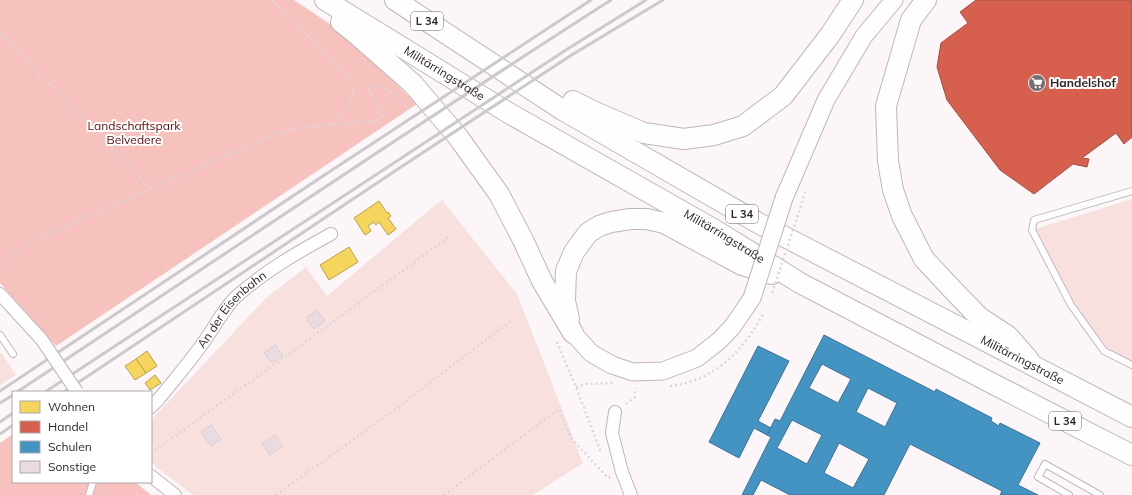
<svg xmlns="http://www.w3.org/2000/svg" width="1132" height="495" viewBox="0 0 1132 495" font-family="Mulish,sans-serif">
<rect width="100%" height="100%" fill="#fcf6f9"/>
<g fill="#f8e0df">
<polygon points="1132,199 1132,365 1104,351 1071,305 1035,229"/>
<polygon points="442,200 517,294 583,463 533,495 193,495 156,467 151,462 151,420 266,298 306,267 327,296 434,206"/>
<polygon points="1,352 16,375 0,385 0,353"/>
</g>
<g fill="#f7c1bd">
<polygon points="0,0 294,0 342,32 417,104 56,346 0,283"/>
<polygon points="13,434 13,482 135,482 151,495 0,495 0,443"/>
</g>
<g fill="#f6d55c" stroke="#baa04d">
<polygon points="379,201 387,213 388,212 391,216 388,218 396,229 388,235 379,222 376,225 374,222 368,226 371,231 365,235 354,218"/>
<polygon points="349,247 358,262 329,280 320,265"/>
<polygon points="147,351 157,366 146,373 136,359"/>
<polygon points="136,359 146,373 135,380 125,366"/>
<polygon points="155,375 161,383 150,390 145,383"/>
</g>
<polygon fill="#d6604d" stroke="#a44e42" points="976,0 1132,0 1132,128 1131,129 1132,130 1132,137 1124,144 1116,133 1082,158 1089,159 1087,167 1073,164 1034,194 1000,170 947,100 937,67 941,43 968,23 960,12"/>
<g fill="#4393c3" stroke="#3d7295" fill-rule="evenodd">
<path d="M824,335L935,392L936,389L992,418L991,421L999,426L1000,423L1040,443L1018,485L1038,495H1000L1002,491L910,444L884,495H790L761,480L753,495H742L771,437L767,435L775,419L780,421ZM822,364L851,379L838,403L809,388ZM868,388L897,403L885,427L856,412ZM792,420L822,435L807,464L777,448ZM839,443L869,459L853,488L824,473Z"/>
<polygon points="758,346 789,361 758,421 771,428 767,435 754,428 739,458 709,442"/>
</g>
<g fill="#e9dbdf" stroke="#d8d0d2">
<polygon points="317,310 325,321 314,329 306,318"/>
<polygon points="275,345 283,356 272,363 264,353"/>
<polygon points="211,425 221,439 211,446 201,432"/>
<polygon points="275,435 283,446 270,455 262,444"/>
</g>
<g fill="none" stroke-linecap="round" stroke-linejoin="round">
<g stroke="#beb7ba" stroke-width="8">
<g id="service">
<polyline points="1132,191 1034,220 1032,230 1071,305 1104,351 1132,365"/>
<polyline points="0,335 13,354"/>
<polyline points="89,495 93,482"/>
<polyline points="1069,495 1038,477 1045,464 1100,495"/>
</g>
</g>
<g stroke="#beb7ba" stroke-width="14">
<g id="minor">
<polyline points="0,294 42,340"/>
<path id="s1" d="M151,407L158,400C173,381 189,363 203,343C214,328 223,309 237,296C265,271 298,252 331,234"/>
<polyline points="615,412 612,433 622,472 631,495"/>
<polyline points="151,476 175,495"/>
</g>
</g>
<g stroke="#beb7ba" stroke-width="19">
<g id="secondary">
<polyline points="784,198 826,100 864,36 894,0"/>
<polyline points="573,333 591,353 612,365 633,372 663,371 697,358 720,340 733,326 752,298"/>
</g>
</g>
<g stroke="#beb7ba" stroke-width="22">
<g id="trunk">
<path id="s2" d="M325,0L507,112L715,230L800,283L999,387L1132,455"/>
<path id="s3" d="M395,0L561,109L760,224L1132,417"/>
<polyline points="926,0 911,20 886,106 888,161 893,190 902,216 924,259 952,289 979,317 1008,336 1029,360"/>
<polyline points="341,22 355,33 413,84 458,137 499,194 523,240 542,281 573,333"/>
<polyline points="573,101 595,112 644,133 684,139 714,135 743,126 783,96 830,35 853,0"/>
<polyline points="569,319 565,301 566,271 574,252 588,233 599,226 611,222 631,219 647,219 664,223 742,265 772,274"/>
</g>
</g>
<g stroke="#dad7d9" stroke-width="2.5" stroke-dasharray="2 3" stroke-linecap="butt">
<path d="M272,0L309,36L348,78C350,81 353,85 353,90C354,102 342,114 335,123"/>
<polyline points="0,33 152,189"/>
<polyline points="802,203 805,192"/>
<path d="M0,265L11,254L32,241L275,134L303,127L375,121C394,113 373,101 369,90L370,86C383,82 402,101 410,110"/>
<polyline points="557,342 576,387 600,450 602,452"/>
<path d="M670,386C715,381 744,350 764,312"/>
<polyline points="576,387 585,384 614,383"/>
<polyline points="626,404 635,397 635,388"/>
<polyline points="151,453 310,339 451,235"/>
<polyline points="276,495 397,408 513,319"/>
<polyline points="444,495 559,409 571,438 608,478 611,477"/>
</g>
<use href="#service" stroke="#fffefe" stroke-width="6"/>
<use href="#minor" stroke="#fffefe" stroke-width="12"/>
<use href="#secondary" stroke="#fffefe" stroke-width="17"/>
<use href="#trunk" stroke="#fffefe" stroke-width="20"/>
<g stroke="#ccc9ca" stroke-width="3">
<polyline points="0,391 326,174 591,0"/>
<path d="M17,392C215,261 411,128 611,0"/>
<polyline points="45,392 569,48 646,0"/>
<polyline points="64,392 398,169 570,56 663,0"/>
<polyline points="0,403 13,395"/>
<polyline points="0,422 13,413"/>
<polyline points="0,434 13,425"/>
</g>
<g stroke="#beb7ba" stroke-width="14" stroke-linecap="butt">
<polyline id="minor-bridge" points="42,340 77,392"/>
</g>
<g stroke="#beb7ba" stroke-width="19" stroke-linecap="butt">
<polyline id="secondary-bridge" points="752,298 784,198"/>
</g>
<polyline stroke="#dad7d9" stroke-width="2.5" stroke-dasharray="2 3" stroke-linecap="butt" points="772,293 802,203"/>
<use href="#minor-bridge" stroke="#fffefe" stroke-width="12"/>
<use href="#secondary-bridge" stroke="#fffefe" stroke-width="17"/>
</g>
<defs>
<g id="supermarket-disc" transform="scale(0.9)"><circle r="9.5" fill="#766e72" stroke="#fff"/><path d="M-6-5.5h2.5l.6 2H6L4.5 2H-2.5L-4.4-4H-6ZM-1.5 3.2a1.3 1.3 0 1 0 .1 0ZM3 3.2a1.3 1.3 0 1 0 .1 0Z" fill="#fff"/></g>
</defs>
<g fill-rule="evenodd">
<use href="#supermarket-disc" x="1037" y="83"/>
</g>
<g text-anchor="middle" stroke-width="4" stroke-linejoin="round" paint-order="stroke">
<g fill="#fff" stroke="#6d666a" stroke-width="1">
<rect x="411" y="12" width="32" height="18" rx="3"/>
<rect x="726" y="205" width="32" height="18" rx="3"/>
<rect x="1049" y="412" width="32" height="18" rx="3"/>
</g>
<g font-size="11" font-weight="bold" fill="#2e252a">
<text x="427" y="25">L 34</text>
<text x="742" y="218">L 34</text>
<text x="1065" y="425">L 34</text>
</g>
<g font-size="12" fill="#2e252a" stroke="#fff">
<text dy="4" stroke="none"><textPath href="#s2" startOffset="140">Militärringstraße</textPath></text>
<text dy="4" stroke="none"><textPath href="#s2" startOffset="464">Militärringstraße</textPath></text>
<text dy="4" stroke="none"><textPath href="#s1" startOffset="127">An der Eisenbahn</textPath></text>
<text dy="4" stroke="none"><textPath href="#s3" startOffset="724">Militärringstraße</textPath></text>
</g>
<g font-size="12" font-weight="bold" fill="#2e252a" stroke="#fff" text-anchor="start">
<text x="1050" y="87">Handelshof</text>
</g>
<g font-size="12" fill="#5f0c0e" stroke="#fff">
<text x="134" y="130">Landschaftspark<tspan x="134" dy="14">Belvedere</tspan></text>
</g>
</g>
<rect x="12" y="391" width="140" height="92" fill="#ffffff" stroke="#aba8aa"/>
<rect x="20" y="401" width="20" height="12" fill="#f6d55c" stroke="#aba8aa"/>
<text x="48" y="411" font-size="12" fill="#2e252a">Wohnen</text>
<rect x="20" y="421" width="20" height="12" fill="#d6604d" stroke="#aba8aa"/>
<text x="48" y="431" font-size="12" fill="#2e252a">Handel</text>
<rect x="20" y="441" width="20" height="12" fill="#4393c3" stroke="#aba8aa"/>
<text x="48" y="451" font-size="12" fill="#2e252a">Schulen</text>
<rect x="20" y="461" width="20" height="12" fill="#e9dbdf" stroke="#aba8aa"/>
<text x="48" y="471" font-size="12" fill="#2e252a">Sonstige</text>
</svg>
